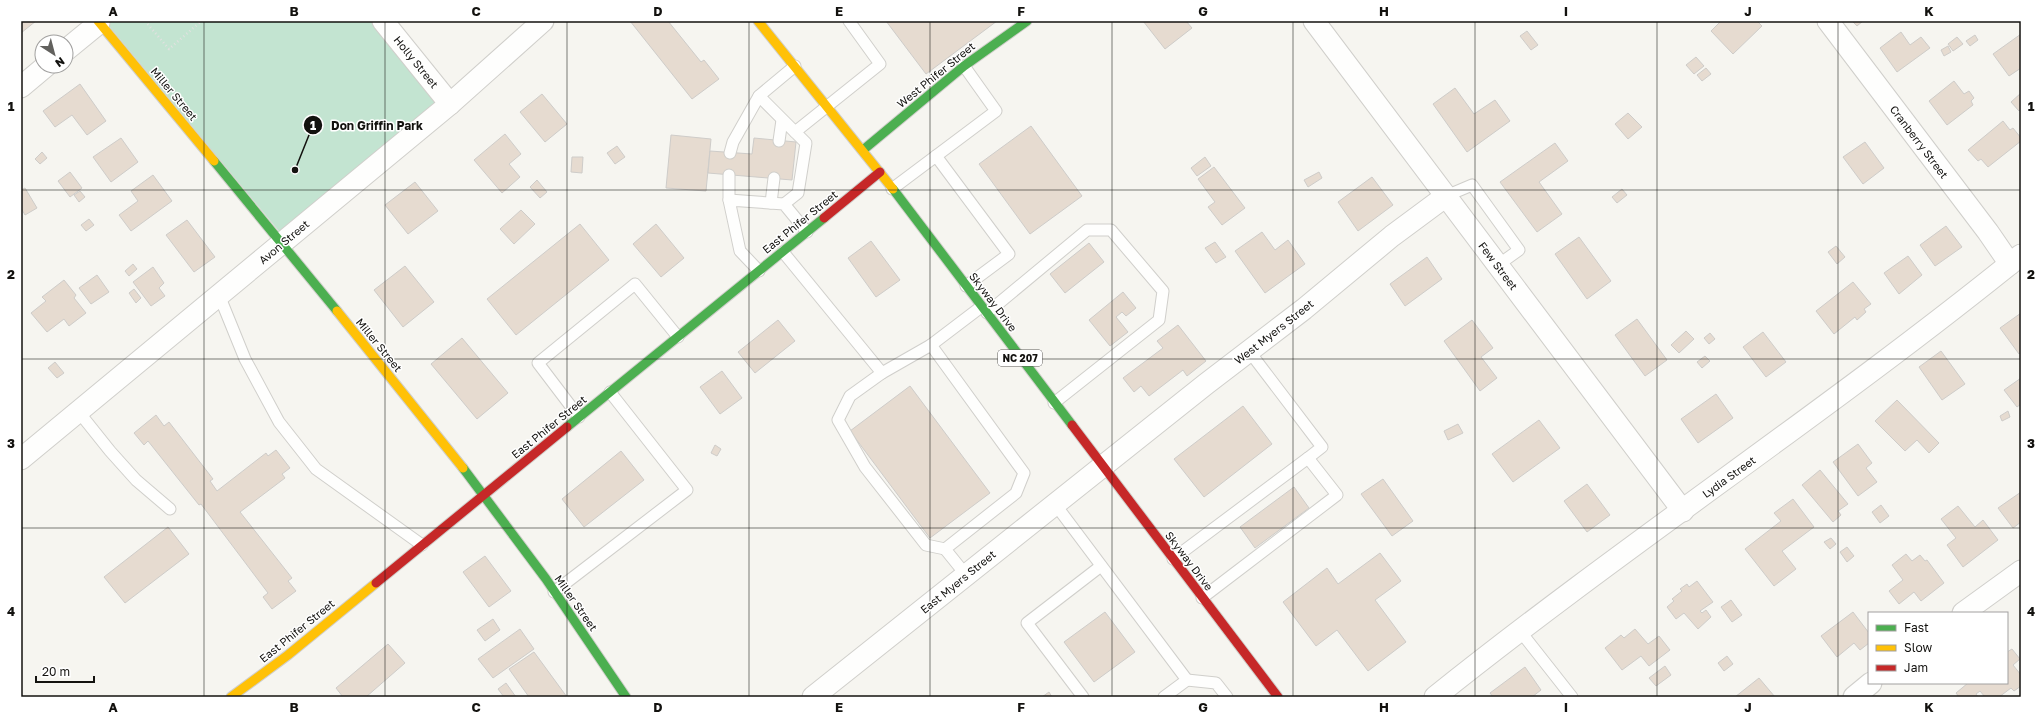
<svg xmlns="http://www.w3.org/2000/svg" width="2042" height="718" viewBox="0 0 2042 718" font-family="'Golos Text',sans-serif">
<rect width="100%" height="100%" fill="#f6f5f0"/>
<polygon fill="#c3e4d1" points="105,21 374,21 440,104 283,236"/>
<g fill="#e6dbd0" stroke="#ceccc9">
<polygon points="21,21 36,21 21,33"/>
<polygon points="630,21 668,21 701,62 704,60 719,79 692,99"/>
<polygon points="886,21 997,21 926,74"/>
<polygon points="1143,21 1186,21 1192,28 1165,49"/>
<polygon points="1721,21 1757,21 1762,26 1733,54 1711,31"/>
<polygon points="1852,21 1863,21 1857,26"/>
<polygon points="1527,31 1538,45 1531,50 1520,36"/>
<polygon points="1901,32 1910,45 1921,37 1930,48 1897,72 1880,48"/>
<polygon points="2021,34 2021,68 2009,76 1993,54"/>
<polygon points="1975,35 1978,40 1970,46 1966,41"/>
<polygon points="1957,37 1963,44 1953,51 1948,44"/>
<polygon points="1948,46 1951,52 1944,56 1941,50"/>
<polygon points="1696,57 1704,66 1694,74 1686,65"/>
<polygon points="1706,68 1711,74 1702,81 1697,75"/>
<polygon points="1954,81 1964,94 1969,91 1974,98 1971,101 1973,105 1947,125 1929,101"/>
<polygon points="80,84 106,121 87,135 72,115 55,127 43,111"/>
<polygon points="1455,88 1474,114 1495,100 1510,121 1467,152 1433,104"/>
<polygon points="2021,93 2021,109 2019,111 2011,102"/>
<polygon points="542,94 567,124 545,142 520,112"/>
<polygon points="1628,113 1642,127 1628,139 1615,124"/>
<polygon points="2003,121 2010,130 2013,128 2021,138 2021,141 1988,167 1981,159 1978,161 1968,150"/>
<polygon points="1031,126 1082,196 1030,234 979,164"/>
<polygon points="505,134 521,154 509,164 520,177 502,193 474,160"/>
<polygon points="671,135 711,139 706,191 666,188"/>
<polygon points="121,138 138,162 111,182 93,157"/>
<polygon points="754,138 796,142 792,180 708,173 710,151 752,154"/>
<polygon points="1865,142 1884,168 1863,184 1843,157"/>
<polygon points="1555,143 1568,161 1539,182 1562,214 1537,232 1500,182"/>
<polygon points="617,146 625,157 615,164 607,153"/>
<polygon points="42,152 47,158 40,164 35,159"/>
<polygon points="572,157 583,157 582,173 571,172"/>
<polygon points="1205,157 1211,166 1197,176 1191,168"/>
<polygon points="1214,167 1245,208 1222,225 1208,207 1215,202 1198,179"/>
<polygon points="70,172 82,188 70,197 58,181"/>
<polygon points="1319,172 1322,178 1308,187 1304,180"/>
<polygon points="153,175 172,201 131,231 119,215 138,201 131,191"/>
<polygon points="1372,177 1393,205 1358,231 1338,202"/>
<polygon points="537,180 547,192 540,198 530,187"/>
<polygon points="415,182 438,211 408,234 385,205"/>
<polygon points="25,188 37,208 25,215 21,208 21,190"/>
<polygon points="1622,189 1627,195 1617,203 1612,197"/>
<polygon points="80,191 85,197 79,202 74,195"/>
<polygon points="521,210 535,224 514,244 500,229"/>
<polygon points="89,219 94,225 86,231 81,225"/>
<polygon points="187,220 215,257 194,272 166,235"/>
<polygon points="580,224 609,260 516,335 487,299"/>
<polygon points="656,224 684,258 661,277 633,244"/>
<polygon points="1946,226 1962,247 1935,266 1920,245"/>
<polygon points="1262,232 1275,250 1288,240 1305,264 1265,293 1235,251"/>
<polygon points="1579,237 1611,281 1587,299 1555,254"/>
<polygon points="871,241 900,280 876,297 848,258"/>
<polygon points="1215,242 1226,257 1216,263 1205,248"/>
<polygon points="1089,243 1104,262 1065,293 1050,274"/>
<polygon points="1836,246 1845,257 1837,264 1828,252"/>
<polygon points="1908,256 1922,275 1899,294 1884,273"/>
<polygon points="1427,257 1442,279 1405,306 1390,284"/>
<polygon points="133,264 137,269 129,276 125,271"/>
<polygon points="405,266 434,302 403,327 374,290"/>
<polygon points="153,267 164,283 159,288 165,296 151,306 133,282"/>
<polygon points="97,275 109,292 91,304 79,288"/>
<polygon points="64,280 76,295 74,298 86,313 69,326 64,319 47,332 31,313 46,301 42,297"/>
<polygon points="1853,282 1871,304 1864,309 1866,312 1857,320 1855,317 1834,334 1816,311"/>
<polygon points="134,289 141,298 136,303 129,293"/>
<polygon points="1123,292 1136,308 1126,316 1122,312 1116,317 1128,332 1110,346 1089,320"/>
<polygon points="2021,313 2021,352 2019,354 2000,328"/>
<polygon points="1637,319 1667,360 1645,376 1615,335"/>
<polygon points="778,320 795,341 755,373 738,352"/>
<polygon points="1472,320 1493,348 1481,357 1497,378 1480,391 1444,341"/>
<polygon points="1178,325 1206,361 1187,376 1183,370 1149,396 1141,386 1134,392 1123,378 1163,348 1157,341"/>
<polygon points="1686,331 1694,339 1679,353 1671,345"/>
<polygon points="1763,332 1786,362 1766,377 1743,347"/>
<polygon points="1710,333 1715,339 1709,344 1704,338"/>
<polygon points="462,338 508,393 477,419 431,364"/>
<polygon points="1941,351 1965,384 1942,400 1919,367"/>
<polygon points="1705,356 1710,361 1702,368 1697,362"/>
<polygon points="55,362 64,373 57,378 48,368"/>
<polygon points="722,371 742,398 720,414 700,387"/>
<polygon points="2021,378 2021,404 2017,407 2004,390"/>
<polygon points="910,386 990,493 930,538 850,431"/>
<polygon points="1716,394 1733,418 1698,443 1681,419"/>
<polygon points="1897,400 1939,443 1929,453 1917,440 1905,451 1875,421"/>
<polygon points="1243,406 1272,444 1204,497 1174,459"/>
<polygon points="2008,411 2010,417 2002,421 2000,416"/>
<polygon points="156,415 164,426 169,422 213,479 210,481 217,491 266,453 268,456 276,450 290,468 282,474 285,478 240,512 292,578 288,581 296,591 272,609 263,597 268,593 201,504 199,505 148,441 144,445 134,433"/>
<polygon points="1539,420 1560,448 1513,482 1492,454"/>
<polygon points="1458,424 1463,433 1448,440 1444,431"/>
<polygon points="1858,444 1872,463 1866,468 1877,482 1858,496 1833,462"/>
<polygon points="715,445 721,449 717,456 711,453"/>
<polygon points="621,451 644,480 584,527 562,499"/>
<polygon points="1820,470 1848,504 1838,511 1841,515 1833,522 1802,485"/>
<polygon points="1383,479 1413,521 1392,536 1361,494"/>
<polygon points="1587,484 1610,515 1587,532 1564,501"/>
<polygon points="1294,487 1309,508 1255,548 1240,527"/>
<polygon points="2021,492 2021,522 2013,528 1998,508"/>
<polygon points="1793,499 1814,527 1782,551 1796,569 1774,586 1745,549 1781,521 1774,513"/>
<polygon points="1881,505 1889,516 1880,523 1872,512"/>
<polygon points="1958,506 1975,527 1983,520 1998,540 1963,567 1947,545 1956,538 1941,519"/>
<polygon points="168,527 189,554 125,603 104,577"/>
<polygon points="1831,538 1836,544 1830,549 1824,542"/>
<polygon points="1847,547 1854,556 1847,562 1840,552"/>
<polygon points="1380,553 1401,581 1375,600 1406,642 1368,671 1337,630 1316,646 1283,602 1327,568 1338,584"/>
<polygon points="1906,554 1912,561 1920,555 1925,561 1927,560 1944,583 1921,601 1914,592 1899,604 1889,591 1903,580 1892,565"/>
<polygon points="485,556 511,591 489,607 463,572"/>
<polygon points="1697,581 1713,602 1700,611 1702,613 1706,610 1711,617 1698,629 1684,613 1676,619 1667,607 1674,601 1672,599 1682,591 1680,589 1687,584 1689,587"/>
<polygon points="1731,600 1742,615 1732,622 1721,607"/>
<polygon points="1105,612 1135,652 1094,682 1064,642"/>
<polygon points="1853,612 1869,633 1869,643 1860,650 1854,643 1837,657 1821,636"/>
<polygon points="493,619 500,630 485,641 477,630"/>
<polygon points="520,629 534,649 493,678 478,659"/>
<polygon points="1635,629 1648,644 1659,636 1670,650 1649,666 1641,656 1622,670 1605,648 1621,635 1624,638"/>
<polygon points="388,644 405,663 366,697 343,697 336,688"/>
<polygon points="2012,649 2020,659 2013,665 2021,675 2021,686 2014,691 2011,688 1999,697 1985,697 1980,691 1976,694 1978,697 1959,697 1956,693 1968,683 2007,683 2007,652"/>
<polygon points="534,652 567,697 529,697 509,669"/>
<polygon points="1727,656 1733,664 1724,671 1718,663"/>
<polygon points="1665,666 1671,675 1656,686 1649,678"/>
<polygon points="1525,667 1541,690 1532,697 1493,697 1490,693"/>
<polygon points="1759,678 1775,697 1735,697"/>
<polygon points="506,683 516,697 504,697 498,689"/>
<polygon points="1049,692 1052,697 1042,697"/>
</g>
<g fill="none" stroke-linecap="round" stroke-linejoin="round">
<g stroke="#d0cfcb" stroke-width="13">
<g id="lane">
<polyline points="795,66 759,96 795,132 880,64 849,21"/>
<polyline points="779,141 782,120"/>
<polyline points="730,153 733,142 759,96"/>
<polyline points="936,156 996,111 964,66"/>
<polyline points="892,189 936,156 1009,254 966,286"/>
<polyline points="1446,196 1472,185 1519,250 1498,265"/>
<polyline points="729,200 729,175"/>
<polyline points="771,203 774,178"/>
<polyline points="784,204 798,193 806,143 795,132"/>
<polyline points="783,252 882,373 931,345"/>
<polyline points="759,271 740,251 729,200 784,204 807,232"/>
<polyline points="219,295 245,359 279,422 316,469 422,545"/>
<polyline points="987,313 1087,230 1111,230 1163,291 1159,320 1054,403"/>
<polyline points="1249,351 1322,447 1308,458"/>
<polyline points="882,373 850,396 838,420 865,467 926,545 945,549"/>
<polyline points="78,411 110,451 136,480 170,509"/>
<polyline points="579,417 538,363 635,284 678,337"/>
<polyline points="1055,504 1187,680 1164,697"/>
<polyline points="1173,559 1308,458 1337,495 1202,598"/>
<polyline points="966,575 945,549 1016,493 1024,473 931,345 981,307"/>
<polyline points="554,592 687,490 610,392"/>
<polyline points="1520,631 1572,697"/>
<polyline points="1187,680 1216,683 1227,697"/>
<polyline points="1083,697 1027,623 1101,566"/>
</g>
</g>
<g stroke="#d0cfcb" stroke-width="23">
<g id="street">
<polyline points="383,21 450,104"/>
<polyline points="1314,21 1683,511"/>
<polyline points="1828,21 1988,232 2010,264"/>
<polyline points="66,50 99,23"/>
<polyline points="21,87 46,66"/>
<polyline points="21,459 450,104 543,21"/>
<polyline points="1963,613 2021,571"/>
<polyline points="813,697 1206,384 1304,309 1392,236 1446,196"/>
<path d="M1435,697C1626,544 1831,409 2021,255"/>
<polyline points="1854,697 1871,683"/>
</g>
</g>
<g stroke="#d0cfcb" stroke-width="11">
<g id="fast">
<polyline points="863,150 964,66 1027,21"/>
<polyline points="214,161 337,311"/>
<polyline points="893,189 1072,425"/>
<polyline points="567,427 824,218"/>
<polyline points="463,468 546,579 626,697"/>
</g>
</g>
<g stroke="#d0cfcb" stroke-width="11">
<g id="slow">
<polyline points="98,21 214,161"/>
<polyline points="758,21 893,189"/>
<polyline points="337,311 463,468"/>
<polyline points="231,697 288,655 376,583"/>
</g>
</g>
<g stroke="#d0cfcb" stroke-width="11">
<g id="jam">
<polyline points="824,218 880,172"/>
<polyline points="1072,425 1278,697"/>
<polyline points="376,583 567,427"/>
</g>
</g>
<polyline stroke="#e2e1e0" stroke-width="2.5" stroke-dasharray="1 3" stroke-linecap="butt" points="145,21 169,49 199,23 200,21"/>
<use href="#lane" stroke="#fefefd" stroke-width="11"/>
<use href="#street" stroke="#fefefd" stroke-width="21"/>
<use href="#fast" stroke="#4caf50" stroke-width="9"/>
<use href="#slow" stroke="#ffc107" stroke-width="9"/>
<use href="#jam" stroke="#c62828" stroke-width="9"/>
</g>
<path fill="none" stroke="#13120f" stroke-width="1" stroke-opacity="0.55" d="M204,21V697M385,21V697M567,21V697M749,21V697M930,21V697M1112,21V697M1293,21V697M1475,21V697M1657,21V697M1838,21V697M21,190H2021M21,359H2021M21,528H2021"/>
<g text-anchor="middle" stroke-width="3" stroke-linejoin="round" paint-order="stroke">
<rect fill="#fff" stroke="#5a5957" stroke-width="1" x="998" y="350" width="44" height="16" rx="3"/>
<g font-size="10" font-weight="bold" fill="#13120f">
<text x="1020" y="362">NC 207</text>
</g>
<g font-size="11" fill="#13120f" stroke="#fff">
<text transform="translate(416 62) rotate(51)" y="4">Holly Street</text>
<text transform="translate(936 75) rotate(-39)" y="4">West Phifer Street</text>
<text transform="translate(174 94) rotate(50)" y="4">Miller Street</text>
<text transform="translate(1919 142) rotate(53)" y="4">Cranberry Street</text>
<text transform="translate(800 222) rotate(-39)" y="4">East Phifer Street</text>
<text transform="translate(284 242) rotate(-40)" y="4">Avon Street</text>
<text transform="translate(1498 266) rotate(53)" y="4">Few Street</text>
<text transform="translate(993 302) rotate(53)" y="4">Skyway Drive</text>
<text transform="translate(1274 332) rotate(-38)" y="4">West Myers Street</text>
<text transform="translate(379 345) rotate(51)" y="4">Miller Street</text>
<text transform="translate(549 427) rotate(-39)" y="4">East Phifer Street</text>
<text transform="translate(1729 477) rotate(-36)" y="4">Lydia Street</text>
<text transform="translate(1189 561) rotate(53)" y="4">Skyway Drive</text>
<text transform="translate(958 582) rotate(-39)" y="4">East Myers Street</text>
<text transform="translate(576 603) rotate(55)" y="4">Miller Street</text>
<text transform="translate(297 631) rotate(-39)" y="4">East Phifer Street</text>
</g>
</g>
<path fill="none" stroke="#13120f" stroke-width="1.5" d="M295 170L313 125"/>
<g fill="#13120f" stroke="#fff" stroke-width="1.5">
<circle cx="295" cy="170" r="4"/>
<circle cx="313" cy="125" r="10"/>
</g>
<g font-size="12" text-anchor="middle" font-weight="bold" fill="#fff">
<text x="313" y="130">1</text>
</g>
<g font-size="12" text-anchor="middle" font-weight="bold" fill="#13120f" stroke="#fff" stroke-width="3" stroke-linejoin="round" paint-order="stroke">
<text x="377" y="130">Don Griffin Park</text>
</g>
<rect width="2042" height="718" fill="none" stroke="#ffffff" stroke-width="44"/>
<rect x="1868" y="612" width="140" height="72" fill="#ffffff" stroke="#a1a09f"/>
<rect x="1876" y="625" width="20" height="6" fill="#4caf50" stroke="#a1a09f"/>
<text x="1904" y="632" font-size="12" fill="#13120f">Fast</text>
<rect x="1876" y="645" width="20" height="6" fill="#ffc107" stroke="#a1a09f"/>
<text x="1904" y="652" font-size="12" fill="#13120f">Slow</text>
<rect x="1876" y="665" width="20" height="6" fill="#c62828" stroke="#a1a09f"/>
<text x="1904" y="672" font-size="12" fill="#13120f">Jam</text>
<g transform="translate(54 54) rotate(144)"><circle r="19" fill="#ffffff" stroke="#a1a09f"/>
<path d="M0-3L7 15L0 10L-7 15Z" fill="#62615e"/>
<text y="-6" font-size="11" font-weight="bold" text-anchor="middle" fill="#13120f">N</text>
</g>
<path d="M36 676v6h58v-6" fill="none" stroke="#13120f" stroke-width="2"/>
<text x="42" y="676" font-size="12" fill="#13120f" stroke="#ffffff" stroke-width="3" paint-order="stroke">20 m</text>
<rect x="22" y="22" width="1998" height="674" fill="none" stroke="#13120f" stroke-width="1.5"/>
<g font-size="13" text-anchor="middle" font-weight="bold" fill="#13120f">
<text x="113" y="16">A</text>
<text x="294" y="16">B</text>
<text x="476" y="16">C</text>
<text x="658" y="16">D</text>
<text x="839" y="16">E</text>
<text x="1021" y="16">F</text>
<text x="1203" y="16">G</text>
<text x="1384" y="16">H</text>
<text x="1566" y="16">I</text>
<text x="1748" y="16">J</text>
<text x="1929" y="16">K</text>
<text x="11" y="111">1</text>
<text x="2031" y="111">1</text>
<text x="11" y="279">2</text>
<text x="2031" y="279">2</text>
<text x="11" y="448">3</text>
<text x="2031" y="448">3</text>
<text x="11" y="616">4</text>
<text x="2031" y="616">4</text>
<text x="113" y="712">A</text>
<text x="294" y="712">B</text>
<text x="476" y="712">C</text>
<text x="658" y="712">D</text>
<text x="839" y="712">E</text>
<text x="1021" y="712">F</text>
<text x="1203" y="712">G</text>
<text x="1384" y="712">H</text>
<text x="1566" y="712">I</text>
<text x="1748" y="712">J</text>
<text x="1929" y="712">K</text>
</g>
</svg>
